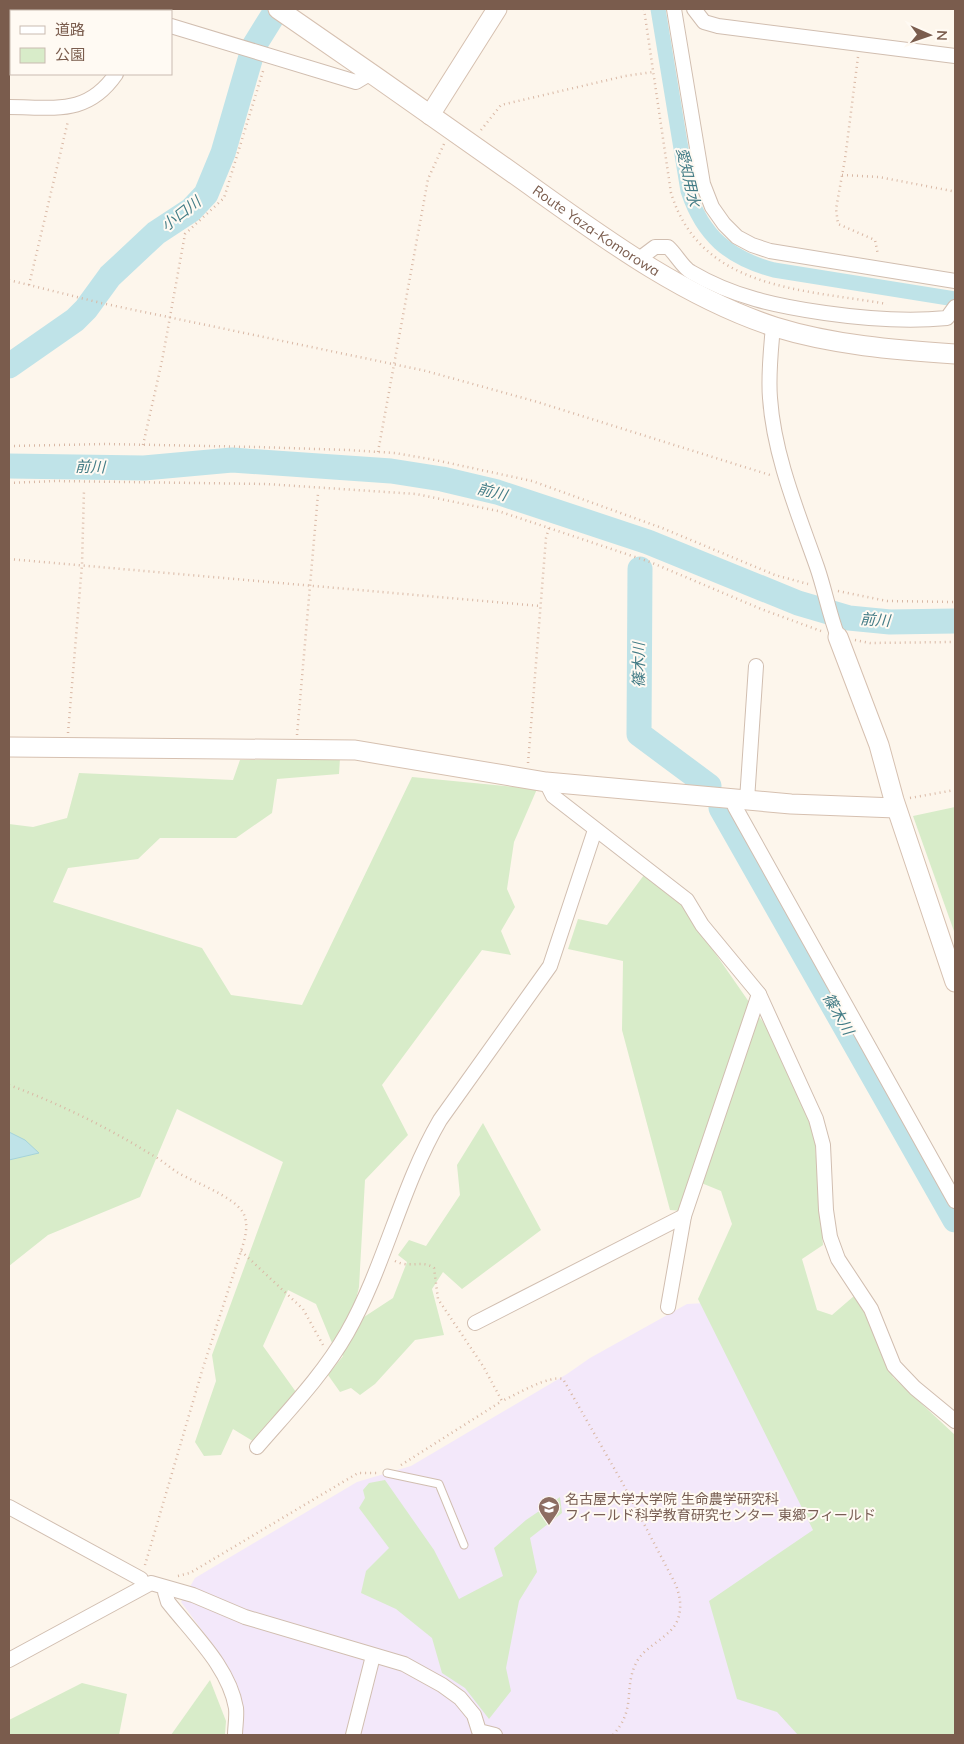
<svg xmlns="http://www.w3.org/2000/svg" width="964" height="1744" viewBox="0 0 964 1744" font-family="Mulish,'Noto Sans JP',sans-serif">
<rect width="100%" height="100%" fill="#fdf6ec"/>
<polygon fill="#f3e8fa" points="725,1302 831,1508 800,1545 810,1735 241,1735 242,1699 221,1656 181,1602 195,1578 357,1482 411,1466 567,1374 590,1358 687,1304"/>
<g fill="#d8ecc9">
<polygon points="340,758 339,774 277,779 272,813 236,838 160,838 138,859 68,868 53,902 202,948 231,995 302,1005 412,777 537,789 514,842 507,889 515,907 501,931 511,955 482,950 382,1085 408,1135 365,1180 359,1287 353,1312 364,1317 393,1298 407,1262 398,1255 409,1240 426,1246 460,1195 457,1165 483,1123 541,1230 462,1289 443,1272 432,1289 444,1335 415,1340 375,1384 360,1395 351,1388 340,1392 328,1375 343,1356 332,1343 316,1304 288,1290 263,1346 296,1392 256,1443 233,1429 221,1455 204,1456 195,1442 216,1381 212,1355 283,1162 177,1109 140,1197 48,1235 9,1266 9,824 33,827 67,818 79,773 233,780 240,760"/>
<polygon points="955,807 955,934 913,816"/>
<polygon points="644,875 681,904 774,1038 814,1132 823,1245 802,1259 817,1310 832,1315 854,1296 875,1330 893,1377 955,1435 955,1735 798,1735 777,1712 737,1699 709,1601 813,1530 698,1299 732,1224 721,1191 694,1180 683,1211 670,1210 622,1030 623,961 568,949 578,919 607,925"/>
<polygon points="385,1480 434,1550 459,1599 503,1576 494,1548 526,1520 560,1497 562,1513 530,1538 537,1572 519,1601 506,1668 511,1691 489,1719 465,1688 442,1673 432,1638 396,1609 361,1593 366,1571 389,1548 359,1508 365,1498 363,1490 369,1483"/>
<polygon points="210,1680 226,1721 225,1735 171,1735"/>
<polygon points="82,1683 127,1694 119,1735 9,1735 9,1720"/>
</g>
<polygon fill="#bfe3e8" stroke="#a5d3da" points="9,1132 25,1140 39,1153 9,1160"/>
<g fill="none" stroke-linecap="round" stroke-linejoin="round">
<path stroke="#bfe3e8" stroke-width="15" d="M658,9L688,191C703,236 729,258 774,270L955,299"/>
<g stroke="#bfe3e8" stroke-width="25">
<polyline points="9,366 75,320 86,309 110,276 156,233 191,210 206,194 223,153 254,46 277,9"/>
<polyline points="9,466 144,468 232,460 391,471 442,479 497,492 648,542 798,603 849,618 890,622 955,621"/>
<polyline points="640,569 639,734 709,786"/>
<polyline points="721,808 955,1220"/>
</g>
<g stroke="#d1beb0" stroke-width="9">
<polyline id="lane" points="387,1473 439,1484 464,1545"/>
</g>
<g stroke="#d1beb0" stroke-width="16">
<g id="street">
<polyline points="118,9 126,11"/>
<polyline points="674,9 703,184 712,207 724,224 737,237 752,245 770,251 955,281"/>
<polyline points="694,9 704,22 718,26 955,56"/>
<polyline points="171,26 356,82 371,73"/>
<path d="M9,107C54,107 87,116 116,74"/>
<path d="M639,259L655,247H668C676,254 683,268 691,272C733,297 777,306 825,313C867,319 906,322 947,318L955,307"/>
<path d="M773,326C771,350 768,374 770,398C774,456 798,513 817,567C825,590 829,614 838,637"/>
<polyline points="546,782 553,796 687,900 702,925 759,994 816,1119 823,1145 826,1210 830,1237 838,1259 871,1309 894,1366 915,1388 955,1421"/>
<polyline points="732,799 735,807 955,1201"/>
<polyline points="747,800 756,666"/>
<polyline points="668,1307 684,1216 759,994"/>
<polyline points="475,1323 684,1216"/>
<path d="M257,1447C288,1411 323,1375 347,1333C385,1266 401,1187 440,1120L550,966L595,830"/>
<polyline points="9,1507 141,1579"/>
<path d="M165,1592L168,1602C193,1634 229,1667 236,1708C237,1717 235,1727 235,1735"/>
<polyline points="9,1660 151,1583 193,1595 245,1617 404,1664 442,1685 460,1698 474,1715 479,1731 495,1735"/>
<polyline points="353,1735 373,1656"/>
</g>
</g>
<g stroke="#d6c0b0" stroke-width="21">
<g id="secondary">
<path id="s1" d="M278,9C358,64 438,120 517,176C597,233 680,296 775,327C833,345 895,350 955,354"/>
<polyline points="430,115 497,9"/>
<polyline points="838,637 879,745 894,800 955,982"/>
<polyline points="9,747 355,750 546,782 791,804 896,808"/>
</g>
</g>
<g stroke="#d9b8a5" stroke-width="2.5" stroke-dasharray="1 4" stroke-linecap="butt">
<path d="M644,9L671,193C701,290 802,289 887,304"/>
<polyline points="858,57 845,159 836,209 838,224 875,240 878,255"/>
<polyline points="481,130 501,105 625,76 653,72"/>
<polyline points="842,175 879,177 952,191 955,189"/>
<polyline points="9,280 101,303 426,371 534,401 770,475"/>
<polyline points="29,285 68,121"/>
<polyline points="143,445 162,361 185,234 224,198 264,68"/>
<polyline points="9,446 106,444 257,447 348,450 395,453 435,460 532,481 662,528 775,575 808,584"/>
<polyline points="378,452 428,179 444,144"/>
<polyline points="9,483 55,481 266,484 416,494 498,511 549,528 650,562 761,609 821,631"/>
<polyline points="9,559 540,606"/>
<polyline points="838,591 887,601 955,602"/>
<polyline points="855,640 870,643 955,642"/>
<polyline points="68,733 82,565 84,490"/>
<polyline points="297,735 318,494"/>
<polyline points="528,763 546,538 549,528"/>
<polyline points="910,798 955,790"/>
<path d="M9,1085C58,1103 107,1127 152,1155C162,1160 170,1168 180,1174C197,1183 231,1196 242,1211C250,1223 245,1239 241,1251L202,1371L145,1565"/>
<polyline points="241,1251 303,1309 323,1345"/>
<path d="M395,1261C411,1269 421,1259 434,1268L438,1299L483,1366L502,1401C517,1394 549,1375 563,1379L622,1482L676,1585C680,1597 682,1606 678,1619C672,1637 645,1645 636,1663C623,1690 637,1708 613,1735"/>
<polyline points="401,1465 502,1401"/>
<polyline points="178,1576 190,1573 358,1473 378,1473"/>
</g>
<use href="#lane" stroke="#fff" stroke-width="7"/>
<use href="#street" stroke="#fff" stroke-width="14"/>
<use href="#secondary" stroke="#fff" stroke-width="19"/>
</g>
<defs>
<g id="university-pin" transform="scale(1.125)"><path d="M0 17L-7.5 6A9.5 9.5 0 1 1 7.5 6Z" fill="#8d6e63" stroke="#fffaf3"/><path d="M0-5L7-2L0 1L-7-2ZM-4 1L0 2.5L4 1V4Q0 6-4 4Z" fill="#fff"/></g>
</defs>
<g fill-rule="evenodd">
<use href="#university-pin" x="549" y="1507"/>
</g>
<g text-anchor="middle" stroke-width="4" stroke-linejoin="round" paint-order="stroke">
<g font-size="14" fill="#7a5c4d" stroke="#fffaf3">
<text dy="5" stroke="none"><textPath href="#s1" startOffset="388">Route Yaza-Komorowa</textPath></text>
</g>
<g font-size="14" fill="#785e54" stroke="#fffaf3" text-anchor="start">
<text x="565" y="1504">名古屋大学大学院 生命農学研究科<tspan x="565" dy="16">フィールド科学教育研究センター 東郷フィールド</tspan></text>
</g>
<g font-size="15" font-style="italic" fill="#437c86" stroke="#fffaf3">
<text transform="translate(688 177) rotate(77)" y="5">愛知用水</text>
<text transform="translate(181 214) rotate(-38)" y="5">小口川</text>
<text transform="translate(90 467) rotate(1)" y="5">前川</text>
<text transform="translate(492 492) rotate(15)" y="5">前川</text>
<text transform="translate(875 620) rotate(4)" y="5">前川</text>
<text transform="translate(639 665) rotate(-90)" y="5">篠木川</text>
<text transform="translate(838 1014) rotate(60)" y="5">篠木川</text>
</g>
</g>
<rect width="964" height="1744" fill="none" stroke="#7a5c4d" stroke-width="20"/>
<rect x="10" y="10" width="162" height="65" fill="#fffaf3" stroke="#cabbb1"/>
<rect x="20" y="26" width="25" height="8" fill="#ffffff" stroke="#cabbb1"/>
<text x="55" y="35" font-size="15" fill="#7a5c4d">道路</text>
<rect x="20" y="48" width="25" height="15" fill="#d8ecc9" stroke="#cabbb1"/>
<text x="55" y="60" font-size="15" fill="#7a5c4d">公園</text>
<g transform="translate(929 35) rotate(92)" stroke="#fffaf3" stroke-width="4" paint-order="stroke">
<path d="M0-4L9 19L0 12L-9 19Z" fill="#7a5c4d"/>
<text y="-8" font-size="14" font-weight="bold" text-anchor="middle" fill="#7a5c4d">N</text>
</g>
</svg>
